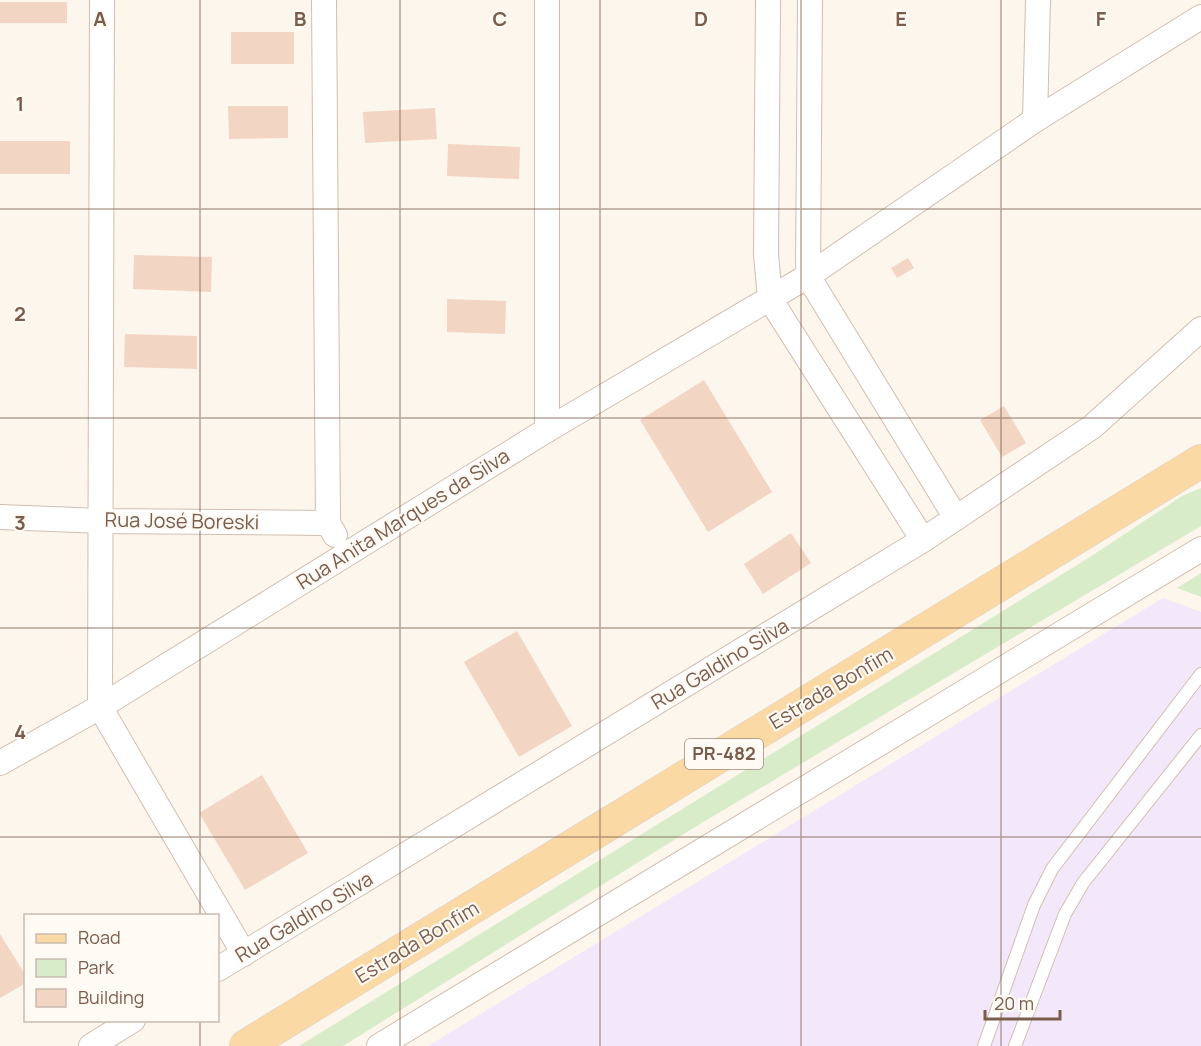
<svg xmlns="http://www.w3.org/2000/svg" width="1201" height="1046" viewBox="0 0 1201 1046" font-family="Manrope,sans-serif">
<rect width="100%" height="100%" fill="#fdf6ec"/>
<polygon fill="#f3e8fa" points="1163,598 1201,612 1201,1046 428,1046"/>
<g fill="#d8ecc9">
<polygon points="1201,488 1201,526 695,827 343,1046 299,1046 1090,557 1182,496"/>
<polygon points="1201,573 1201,597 1177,588"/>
</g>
<g fill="#f3d5c3">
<rect x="0" y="2" width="67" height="21"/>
<rect x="231" y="32" width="63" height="32"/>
<polygon points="228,106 288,106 288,138 229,139"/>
<polygon points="435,108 437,139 365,143 363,112"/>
<rect x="0" y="141" width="70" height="33"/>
<polygon points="448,144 520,147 519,179 447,176"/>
<polygon points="134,255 212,257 211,292 133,289"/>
<polygon points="908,258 914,268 897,278 891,268"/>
<polygon points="447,299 506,301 505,334 447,332"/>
<polygon points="125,334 197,336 197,369 124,367"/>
<polygon points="704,380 772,492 708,532 640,420"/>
<polygon points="1004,406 1026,443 1002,457 980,420"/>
<polygon points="791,533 811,563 763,594 744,564"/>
<polygon points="517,631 572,726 519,757 464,662"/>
<polygon points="262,775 308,853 245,890 199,813"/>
<polygon points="0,934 26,976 26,983 0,998"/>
</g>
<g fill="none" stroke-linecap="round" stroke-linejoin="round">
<g stroke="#d1beb0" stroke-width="14">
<g id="service">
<polyline points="984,1046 1034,905 1052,869 1201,674"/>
<polyline points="1015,1046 1065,914 1083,883 1201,735"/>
</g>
</g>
<g stroke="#d1beb0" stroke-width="26">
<g id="minor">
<polyline points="102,0 100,707 244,954"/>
<polyline points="324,0 328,523"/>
<polyline points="547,0 547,430"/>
<polyline points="768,0 766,254 770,299 923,540"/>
<polyline points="810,0 808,276 956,518"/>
<polyline points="1035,120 1038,0"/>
<polyline points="0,517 102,521 328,523 335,535"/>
<polyline points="0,763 100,707 547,430 808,276 1035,120 1201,17"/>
<polyline points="218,969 923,540 1092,427 1201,329"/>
<polyline points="91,1046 133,1020"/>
<polyline points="379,1046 1201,549"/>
</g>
</g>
<g stroke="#dad1cd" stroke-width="34">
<polyline id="primary" points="246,1046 1201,461"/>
</g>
<use href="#service" stroke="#fff" stroke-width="12"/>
<use href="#minor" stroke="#fff" stroke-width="24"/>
<use href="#primary" stroke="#fbd9a5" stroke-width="33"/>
</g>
<path fill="none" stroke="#7a5c4d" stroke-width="1.5" stroke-opacity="0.55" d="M200,0V916M400,0V1046M600,0V1046M801,0V1046M1001,0V1046M0,209H1201M0,418H1201M0,628H1201M0,837H1201M200,1020V1046"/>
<g text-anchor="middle" stroke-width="4.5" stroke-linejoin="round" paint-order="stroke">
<rect fill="#fffaf3" stroke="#a28b7f" stroke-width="1.5" x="685" y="739" width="78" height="30" rx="4.5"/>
<g font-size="18" font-weight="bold" fill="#7a5c4d">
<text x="724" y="760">PR-482</text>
</g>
<g font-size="20" fill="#7a5c4d" stroke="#fffaf3">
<text transform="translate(403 519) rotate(-32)" y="7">Rua Anita Marques da Silva</text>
<text transform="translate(182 521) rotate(1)" y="7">Rua José Boreski</text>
<text transform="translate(720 664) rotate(-31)" y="7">Rua Galdino Silva</text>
<text transform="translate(831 688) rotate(-31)" y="7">Estrada Bonfim</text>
<text transform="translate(304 917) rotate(-31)" y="7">Rua Galdino Silva</text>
<text transform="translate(417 942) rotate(-31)" y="7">Estrada Bonfim</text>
</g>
</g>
<g font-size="20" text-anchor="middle" font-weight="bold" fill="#7a5c4d" stroke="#fffaf3" stroke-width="4.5" stroke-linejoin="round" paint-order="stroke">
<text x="100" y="26">A</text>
<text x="300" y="26">B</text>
<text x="500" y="26">C</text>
<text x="701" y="26">D</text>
<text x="901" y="26">E</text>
<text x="1101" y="26">F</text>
<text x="20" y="111">1</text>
<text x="20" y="321">2</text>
<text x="20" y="530">3</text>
<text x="20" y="739">4</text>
</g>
<rect x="24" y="914" width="195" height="108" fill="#fffaf3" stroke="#cabbb1" stroke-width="1.5"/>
<rect x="36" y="934" width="30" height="9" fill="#fbd9a5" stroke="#cabbb1" stroke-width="1.5"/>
<text x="78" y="944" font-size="18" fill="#7a5c4d">Road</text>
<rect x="36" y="959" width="30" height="18" fill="#d8ecc9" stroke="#cabbb1" stroke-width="1.5"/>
<text x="78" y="974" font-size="18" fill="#7a5c4d">Park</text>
<rect x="36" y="989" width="30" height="18" fill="#f3d5c3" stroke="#cabbb1" stroke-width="1.5"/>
<text x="78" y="1004" font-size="18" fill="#7a5c4d">Building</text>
<path d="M985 1010v9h75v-9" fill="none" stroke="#7a5c4d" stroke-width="3"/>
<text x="994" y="1010" font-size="18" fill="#7a5c4d" stroke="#fffaf3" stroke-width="4.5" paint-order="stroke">20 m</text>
</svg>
